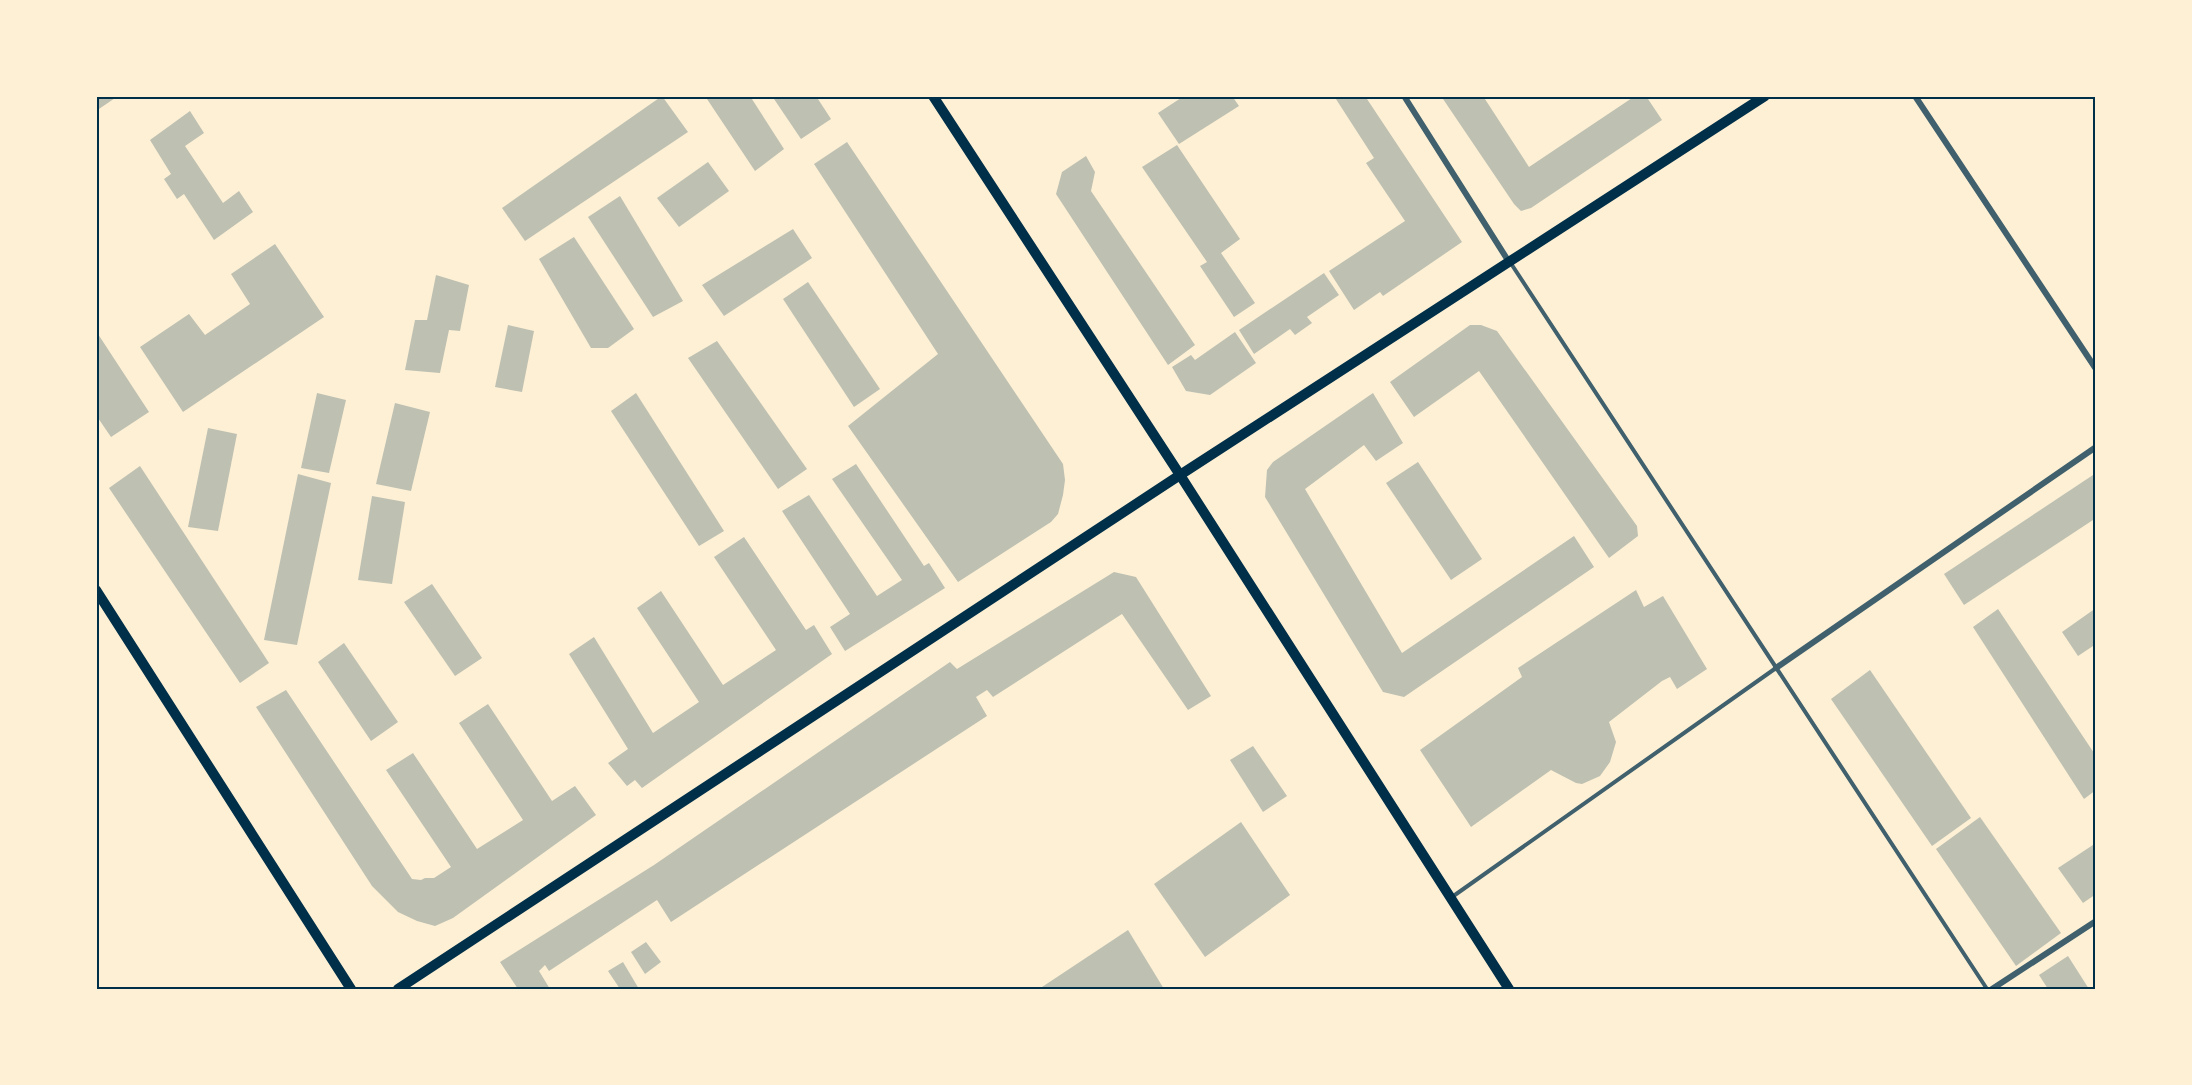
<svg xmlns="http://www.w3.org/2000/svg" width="2192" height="1085" viewBox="0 0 2192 1085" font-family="Inter,sans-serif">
<rect width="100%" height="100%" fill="#fdf0d5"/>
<g fill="#bec0b2">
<polygon points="96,96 118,96 96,111"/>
<polygon points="662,96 688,132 525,241 502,208"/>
<polygon points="705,96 750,96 784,149 755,171"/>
<polygon points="772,96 816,96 831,119 801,139"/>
<polygon points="1184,96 1232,96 1239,106 1179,144 1158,113"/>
<polygon points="1334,96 1365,96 1462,242 1383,296 1380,292 1354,310 1329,271 1405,221 1366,163 1374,158"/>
<polygon points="1441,96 1483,96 1529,167 1635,96 1646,96 1662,120 1531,208 1521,211 1514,204"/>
<polygon points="190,111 204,133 185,146 223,203 239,191 253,212 214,240 184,194 177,199 164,179 171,174 150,140"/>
<polygon points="847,142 1063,464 1065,480 1063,495 1058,514 1051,522 958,582 848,426 938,354 814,164"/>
<polygon points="1177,145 1240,239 1221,253 1255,303 1234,317 1200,266 1207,262 1142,167"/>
<polygon points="1086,156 1095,172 1091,191 1195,345 1168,365 1056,194 1062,172"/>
<polygon points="708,162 729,191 679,227 657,198"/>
<polygon points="620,196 683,301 653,317 588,217"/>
<polygon points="793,229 812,258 724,316 702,285"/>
<polygon points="574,237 634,329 608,348 591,348 539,259"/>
<polygon points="275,244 324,317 183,412 140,347 189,314 205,335 250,304 231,274"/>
<polygon points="1324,273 1339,295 1307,317 1312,323 1295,335 1290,329 1254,354 1239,330"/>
<polygon points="436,275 469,285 460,331 449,330 440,373 405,370 415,320 427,320"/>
<polygon points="808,282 880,389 854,407 783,299"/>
<polygon points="508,325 534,331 522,392 495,387"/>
<polygon points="1470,325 1481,325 1497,331 1637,526 1638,536 1609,558 1479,371 1414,417 1390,382"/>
<polygon points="96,331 149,412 111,437 96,415 96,402 98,401 96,398"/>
<polygon points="1235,332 1256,363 1210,395 1186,391 1172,367 1191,355 1195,360"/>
<polygon points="717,341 807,469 778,489 688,358"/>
<polygon points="317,393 346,400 329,473 301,468"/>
<polygon points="636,393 724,531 699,546 611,411"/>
<polygon points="1373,393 1403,443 1376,461 1364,445 1305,489 1402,653 1574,536 1594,567 1404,697 1383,692 1265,497 1267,470 1273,462"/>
<polygon points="395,403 430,412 411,491 376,484"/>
<polygon points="208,428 237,434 218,531 188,527"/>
<polygon points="1418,462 1482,559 1451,580 1386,483"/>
<polygon points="856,464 924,566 929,563 945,588 845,651 830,627 850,614 782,511 809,495 877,596 902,580 832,479"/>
<polygon points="140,466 269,663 240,683 109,488"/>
<polygon points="2096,473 2096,518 1964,605 1944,574"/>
<polygon points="298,474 331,483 297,645 264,640"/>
<polygon points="372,496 405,502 392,584 358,580"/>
<polygon points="744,537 806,630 814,625 832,654 642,788 635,780 627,786 608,763 628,749 569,654 594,637 653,733 699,702 637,608 661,591 723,685 776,650 714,557"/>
<polygon points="1114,572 1136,577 1211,696 1188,710 1122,614 993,697 987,690 976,697 987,716 671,922 657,900 549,971 545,965 539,971 550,989 518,989 500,962 654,865 950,662 957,669"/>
<polygon points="432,584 482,658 455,676 404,602"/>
<polygon points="1636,590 1644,607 1663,596 1707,669 1677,689 1670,677 1662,681 1609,722 1616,742 1610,762 1600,776 1582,784 1576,783 1551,770 1471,827 1420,750 1522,677 1518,668"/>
<polygon points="2096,608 2096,644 2078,656 2062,632"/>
<polygon points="1998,609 2096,756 2096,790 2084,799 1973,627"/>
<polygon points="344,643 398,722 371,741 318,662"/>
<polygon points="1870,670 1971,818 1932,846 1831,699"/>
<polygon points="286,690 412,879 421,880 425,878 434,878 451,867 386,770 413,753 477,849 523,820 459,723 488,704 552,801 575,786 596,815 453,918 435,926 417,921 398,912 372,886 256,707"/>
<polygon points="1253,746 1287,796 1263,812 1230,760"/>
<polygon points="1980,817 2061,933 2016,966 1936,849"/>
<polygon points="1241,822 1290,895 1205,957 1154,884"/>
<polygon points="2096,843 2096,894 2083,903 2058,868"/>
<polygon points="1128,930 1164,989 1039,989"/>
<polygon points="646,942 661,962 645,974 631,952"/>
<polygon points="2068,956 2089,989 2048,989 2039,975"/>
<polygon points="623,962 639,989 620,989 608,971"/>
</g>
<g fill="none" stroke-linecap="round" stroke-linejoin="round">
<g stroke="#3f606c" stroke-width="4">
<polyline points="1510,262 1987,989"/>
<polyline points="1452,897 1776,668"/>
</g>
<g stroke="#3f606c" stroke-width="6">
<polyline points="1404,96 1509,262"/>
<polyline points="1915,96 2096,369"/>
<polyline points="1776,668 2096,447"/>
<polyline points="1992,989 2096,921"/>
</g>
<g stroke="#003049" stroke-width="10">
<polyline points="933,96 1180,475 1509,989"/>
<polyline points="96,590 351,989"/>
<polyline points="398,989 1180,475 1765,96"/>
</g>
</g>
<rect width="2192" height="1085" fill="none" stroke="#fdf0d5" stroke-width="195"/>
<rect x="98" y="98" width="1996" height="890" fill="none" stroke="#003049" stroke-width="2"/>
</svg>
